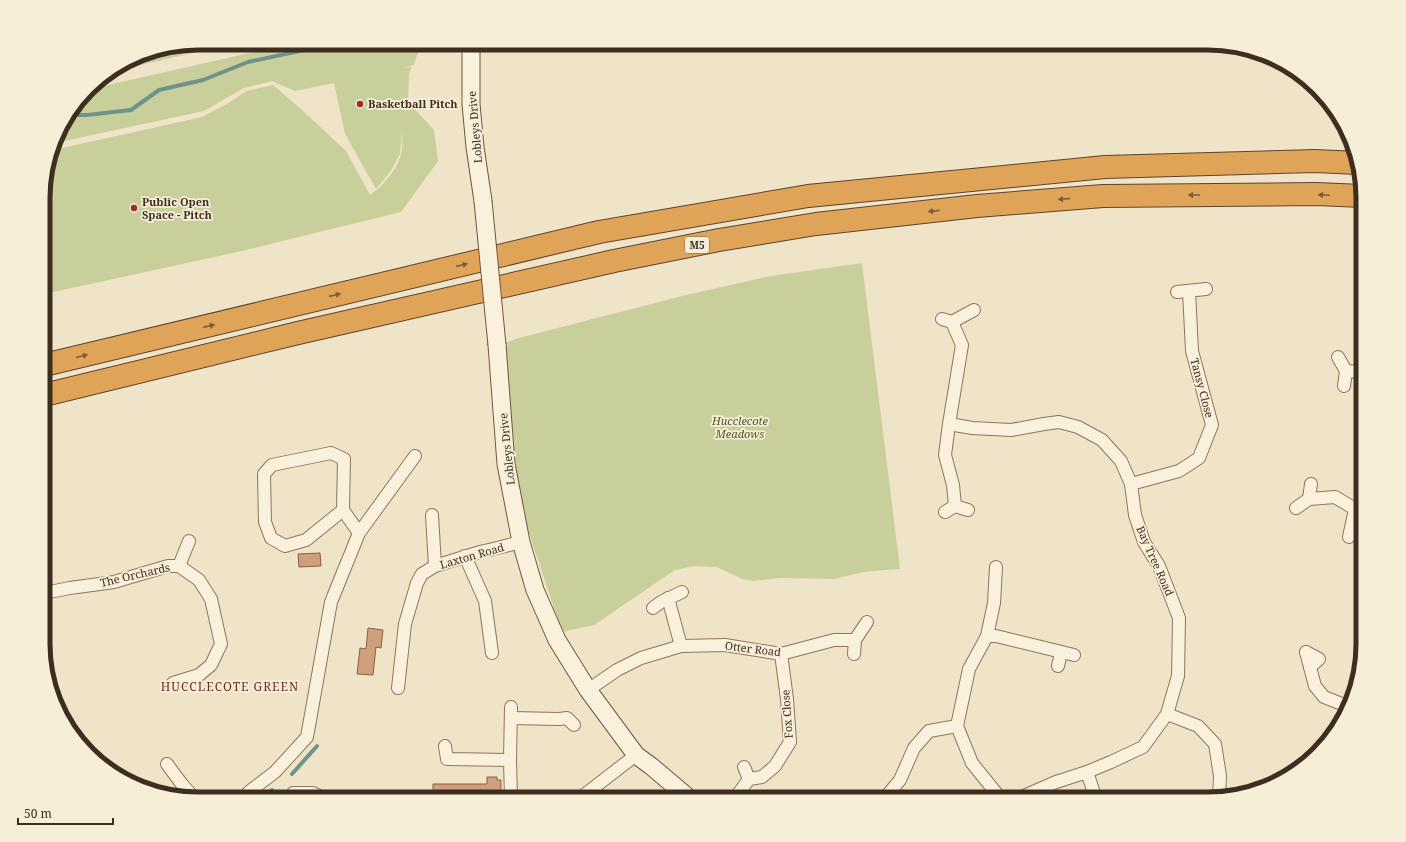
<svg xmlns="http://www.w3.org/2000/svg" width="1406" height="842" viewBox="0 0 1406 842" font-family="'Noto Serif',serif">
<rect width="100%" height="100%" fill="#f0e4c8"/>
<g fill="#c9cf9b">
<polygon points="198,43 236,43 114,71 139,55"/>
<path d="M294,43H425L417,55L414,65L403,68L412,67L409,74L408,102L434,130L438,161L401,212L233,253L44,294V178L53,150L202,117L230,102L246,91L273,85L301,109L346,151L370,195C383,186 396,171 401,155C403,148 402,139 402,132L400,154L390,172L376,189L345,134L334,83L295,91L272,81L244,88L204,111L55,143L59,129L90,89Z"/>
<polygon points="862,263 900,569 885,570 864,572 834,579 780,578 752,581 742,579 717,567 694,566 675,570 594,625 562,632 506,464 504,343 519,338 686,295 771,276"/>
</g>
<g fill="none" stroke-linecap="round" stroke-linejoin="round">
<g stroke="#6f938a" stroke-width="4">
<polyline points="70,115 87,115 131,110 159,90 203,80 248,62 337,43"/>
<polyline points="292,774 317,746"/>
<polyline points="261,799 272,790"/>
</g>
</g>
<g fill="#cf9f7d" stroke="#8d5f41">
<polygon points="320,553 321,566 299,567 298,554"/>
<polygon points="368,628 383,630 381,648 376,647 373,675 357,674 360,648 366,649"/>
<polygon points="487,777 497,777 497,780 501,780 501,796 444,795 444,799 433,799 433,784 487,784"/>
</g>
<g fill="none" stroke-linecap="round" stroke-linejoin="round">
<g stroke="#8d765c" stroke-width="14">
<g id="street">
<polyline points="1177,292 1206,289"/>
<polyline points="942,319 952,322 962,345 949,424 972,428 1011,430 1044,424 1059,422 1078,427 1102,440 1121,461 1131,484 1135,515 1144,542 1159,566 1179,618 1178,676 1167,714 1143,747 1111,762 1087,772 1056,782 1017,799"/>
<polyline points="952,322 974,310"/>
<polyline points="1338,357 1346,371 1363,372"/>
<polyline points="1344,386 1346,371"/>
<polyline points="949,424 945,455 953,485 955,506"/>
<polygon points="331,453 344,459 343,510 306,540 285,546 271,538 265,522 264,474 272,465"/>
<polyline points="1131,484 1179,471 1199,458 1212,425 1192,351 1189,291"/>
<polyline points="1309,499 1311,484"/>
<polyline points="1296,508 1309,499 1335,497 1355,509 1363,507"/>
<polyline points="343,510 359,533"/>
<polyline points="945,512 955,506 968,510"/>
<polyline points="432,515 435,566"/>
<polyline points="1349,537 1355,509"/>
<polyline points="465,556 485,601 492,653"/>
<polyline points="179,566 189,541"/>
<polyline points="996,567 994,603 987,636 969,669 957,726 972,763 1001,799"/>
<polyline points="44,593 70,588 114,582 168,566 179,566 199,580 211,599 221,644 211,665 199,675 173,683"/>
<polyline points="668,598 681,646"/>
<polyline points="653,608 661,602 682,592"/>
<polyline points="987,636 996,636 1074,655"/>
<polyline points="1306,652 1315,686 1324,697 1347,706"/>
<polyline points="1306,652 1319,659 1310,667"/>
<polyline points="854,654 855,640 867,622"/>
<polyline points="1058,666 1061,653"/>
<polyline points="398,688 405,624 417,583 422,574 435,566 480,552 497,548 521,542"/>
<polyline points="588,690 617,670 641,658 681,646 725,645 781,654 834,640 855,640"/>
<polyline points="1167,714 1198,726 1215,744 1220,776 1219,798"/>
<polyline points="511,718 559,719 567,718 574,725"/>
<polyline points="445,746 447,759 510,760 511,799"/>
<polyline points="510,760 511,707"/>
<polyline points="167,764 181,783 195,799"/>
<polyline points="744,767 749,779"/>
<polyline points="1087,772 1096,799"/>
<polyline points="293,793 313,793 325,799"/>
<polyline points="736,797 749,779 762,777 775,766 790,742 787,699 781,654"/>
<polyline points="242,799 250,791 275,772 307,737 331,602 359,533 415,456"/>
<polyline points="579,799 636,755"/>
<polyline points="884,799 900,780 914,748 929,731 957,726"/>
</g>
</g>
<g stroke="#6f573f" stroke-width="19">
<g id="secondary">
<polyline points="471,43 471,104 475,147 483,201"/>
<polyline points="497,345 506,464 521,542 535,590 557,640 588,690 636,755 651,766 690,799"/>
</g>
</g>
<g stroke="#5b4430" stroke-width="24">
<g id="highway">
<polyline points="44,365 599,232 808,196 1105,167 1315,161 1358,163"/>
<polyline points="44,395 298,333 614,261 719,240 816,224 977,206 1103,196 1316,194 1363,196"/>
</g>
</g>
<use href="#street" stroke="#faf1dc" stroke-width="12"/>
<use href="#secondary" stroke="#faf1dc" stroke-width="17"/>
<use href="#highway" stroke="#e0a458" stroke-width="22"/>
<g stroke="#6f573f" stroke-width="19" stroke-linecap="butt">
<polyline id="secondary-bridge" points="483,201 497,345"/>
</g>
<use href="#secondary-bridge" stroke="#faf1dc" stroke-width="17"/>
</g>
<defs><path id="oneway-solid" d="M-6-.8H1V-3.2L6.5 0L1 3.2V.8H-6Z"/></defs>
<g fill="#7e5d36">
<use href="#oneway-solid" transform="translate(1194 195) rotate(180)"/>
<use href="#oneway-solid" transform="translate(1324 195) rotate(-178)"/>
<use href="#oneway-solid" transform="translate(1064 199) rotate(176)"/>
<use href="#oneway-solid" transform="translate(934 211) rotate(173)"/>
<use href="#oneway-solid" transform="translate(462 265) rotate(-13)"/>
<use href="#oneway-solid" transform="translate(335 295) rotate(-13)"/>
<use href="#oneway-solid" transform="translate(209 326) rotate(-13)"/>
<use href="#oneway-solid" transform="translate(82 356) rotate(-13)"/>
</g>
<g fill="#9e2a2b" stroke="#f7eed8" stroke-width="1.5">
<circle cx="360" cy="104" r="4"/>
<circle cx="134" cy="208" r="4"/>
</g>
<g text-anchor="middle" stroke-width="3.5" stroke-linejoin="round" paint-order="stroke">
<rect fill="#f7eed8" stroke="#756857" stroke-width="1" x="685" y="237" width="24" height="16" rx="3"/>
<g font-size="10" font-weight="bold" fill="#3d2e20">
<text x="697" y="249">M5</text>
</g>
<g font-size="11" font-weight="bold" fill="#3d2e20" stroke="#f7eed8" text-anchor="start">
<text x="368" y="108">Basketball Pitch</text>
<text x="142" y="206">Public Open<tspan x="142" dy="13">Space - Pitch</tspan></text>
</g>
<g font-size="11" fill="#3d2e20" stroke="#f7eed8">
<text transform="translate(475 127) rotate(-95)" y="4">Lobleys Drive</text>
<text transform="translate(1202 388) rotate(75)" y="4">Tansy Close</text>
<text transform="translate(507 449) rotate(-96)" y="4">Lobleys Drive</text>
<text transform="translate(472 556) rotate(-16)" y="4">Laxton Road</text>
<text transform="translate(1155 561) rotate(66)" y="4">Bay Tree Road</text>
<text transform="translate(135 575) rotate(-13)" y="4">The Orchards</text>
<text transform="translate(753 649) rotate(7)" y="4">Otter Road</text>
<text transform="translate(787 714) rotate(-94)" y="4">Fox Close</text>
</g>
<g font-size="11" font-style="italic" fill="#4d5a26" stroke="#f7eed8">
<text x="740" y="425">Hucclecote<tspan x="740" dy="13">Meadows</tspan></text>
</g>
<g font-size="12" letter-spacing="1" fill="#6b2e1e" stroke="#f7eed8">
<text x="230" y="691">HUCCLECOTE GREEN</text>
</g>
</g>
<path d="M0 0H1406V842H0ZM198 50H1208A148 148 0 0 1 1356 198V644A148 148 0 0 1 1208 792H198A148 148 0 0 1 50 644V198A148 148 0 0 1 198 50Z" fill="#f7eed8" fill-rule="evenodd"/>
<path fill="none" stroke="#3d2e20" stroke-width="5" d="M198 50H1208A148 148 0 0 1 1356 198V644A148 148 0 0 1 1208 792H198A148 148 0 0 1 50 644V198A148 148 0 0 1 198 50Z"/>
<path d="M18 818v6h95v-6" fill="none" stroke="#3d2e20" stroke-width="2"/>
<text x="24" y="818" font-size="12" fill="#3d2e20" stroke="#f7eed8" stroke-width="3" paint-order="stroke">50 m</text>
</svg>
